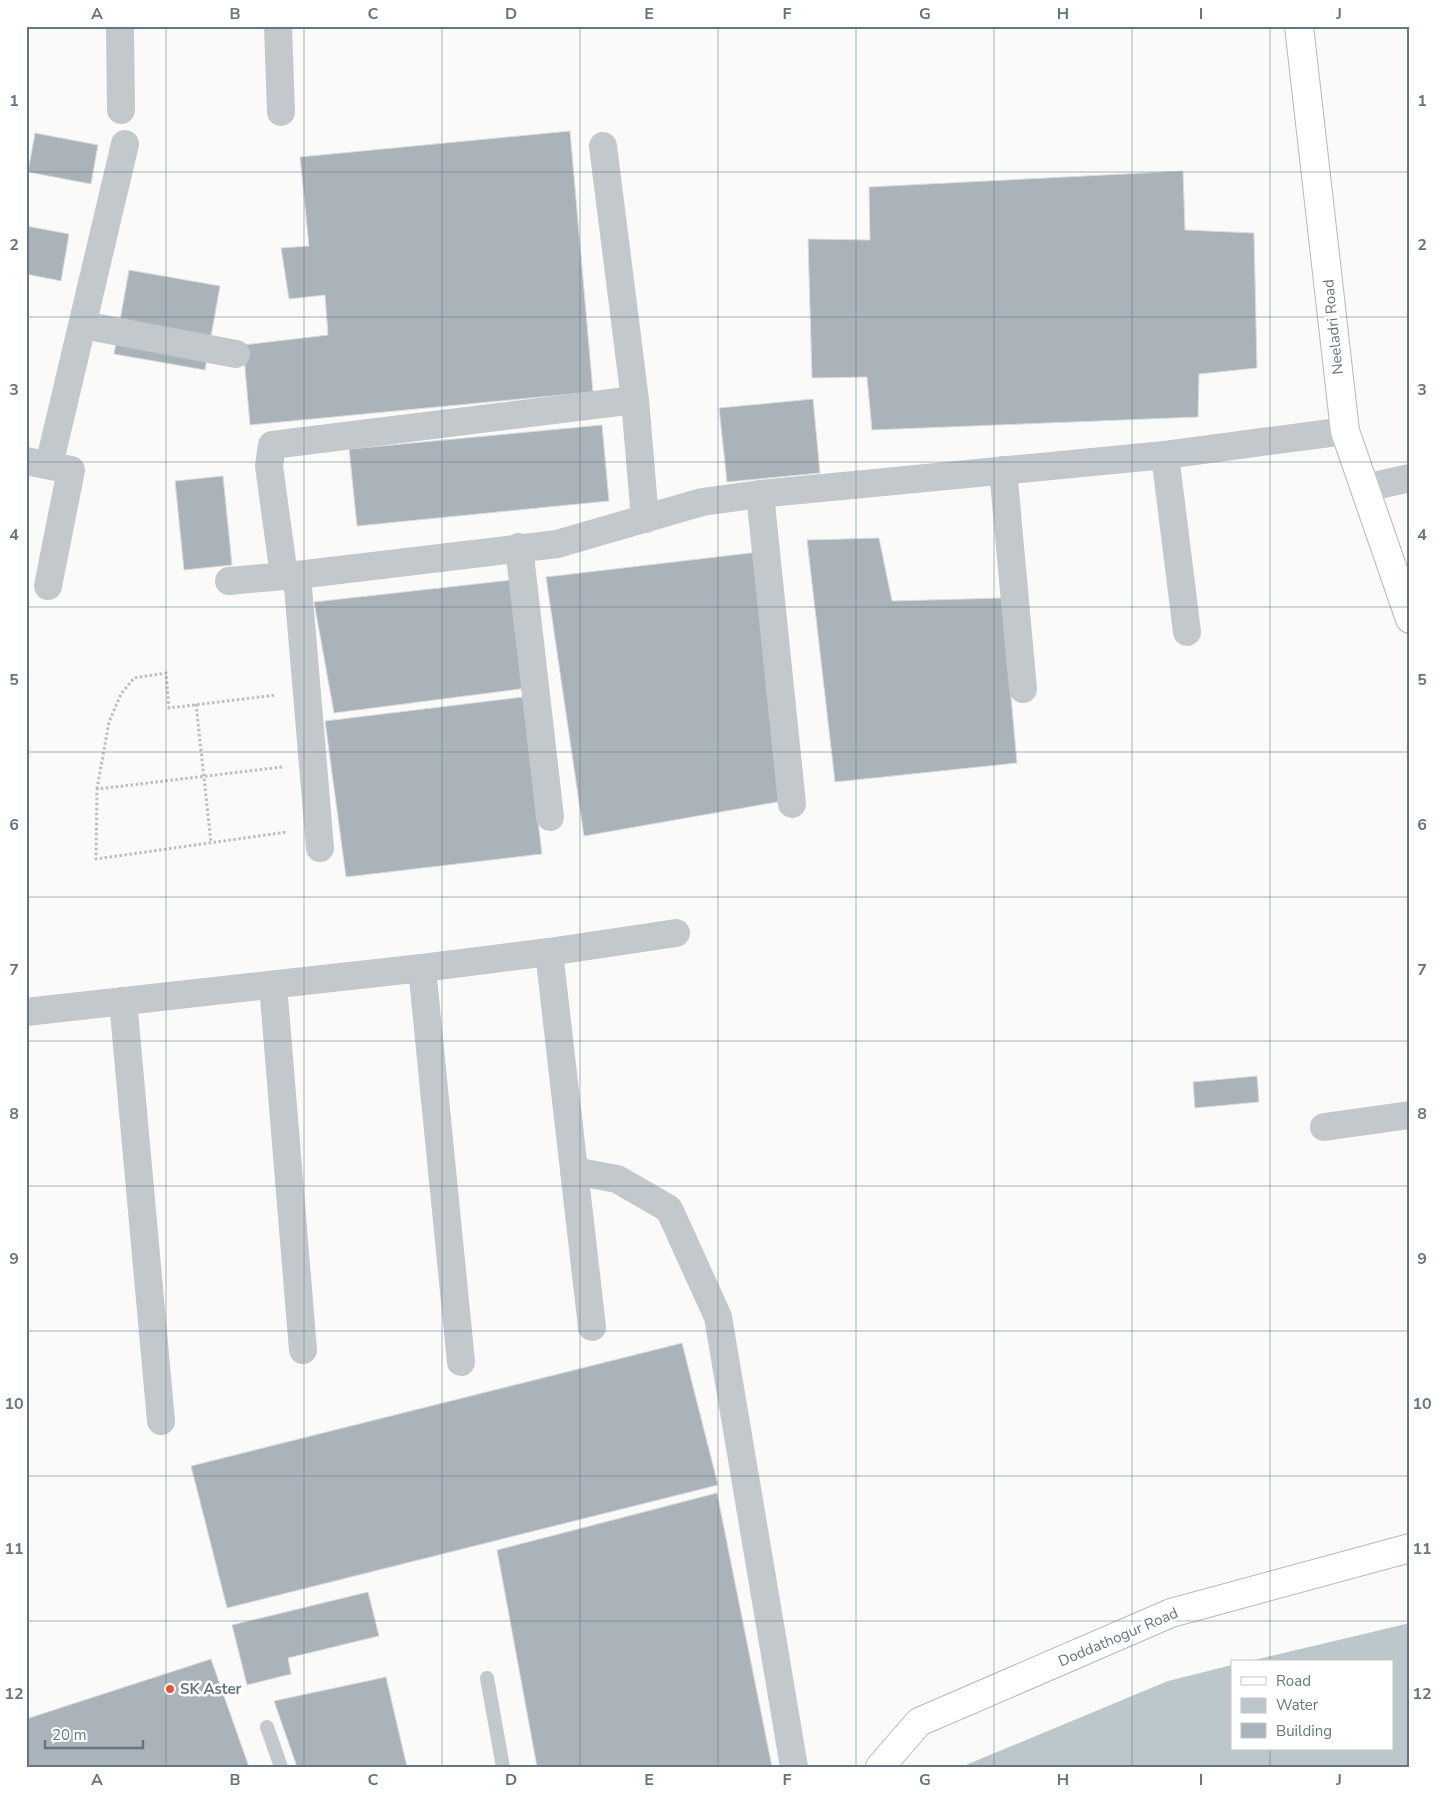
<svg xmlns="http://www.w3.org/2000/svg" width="1436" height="1793" viewBox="0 0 1436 1793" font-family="'Nunito Sans',sans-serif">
<rect width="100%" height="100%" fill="#fafaf8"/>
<polygon fill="#bbc7cb" points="1410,1623 1410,1767 961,1767 1168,1681 1232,1665 1232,1749 1392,1749 1392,1662 1246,1662"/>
<g fill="#aab3b9" stroke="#dcdcda">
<polygon points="570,131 593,392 250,425 243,345 328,335 325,295 289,299 281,248 309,246 300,157"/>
<polygon points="35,133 98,145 91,184 28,172"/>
<polygon points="1183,171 1185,230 1254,233 1257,368 1199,374 1198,417 872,430 867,377 812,378 808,239 870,240 869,187"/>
<polygon points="26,226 69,234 61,281 26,274"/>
<polygon points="129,270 220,286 205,370 114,354"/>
<polygon points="813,399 820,473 727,482 719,408"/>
<polygon points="602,425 609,501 357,526 349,449"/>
<polygon points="223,476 232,565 184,570 175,481"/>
<polygon points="879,538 892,601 1002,598 1017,763 835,782 807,540"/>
<polygon points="759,552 783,801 584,836 546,577"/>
<polygon points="512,580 528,688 334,713 314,602"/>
<polygon points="523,697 542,854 346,877 325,721"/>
<polygon points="1257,1076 1259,1102 1195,1108 1193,1082"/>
<polygon points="682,1343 718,1485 227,1608 191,1466"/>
<polygon points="717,1493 772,1767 537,1767 497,1550"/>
<polygon points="368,1592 379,1636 288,1658 291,1674 247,1685 232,1625"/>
<polygon points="211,1659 249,1767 26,1767 26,1719"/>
<polygon points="386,1677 407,1767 297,1767 274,1701"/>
</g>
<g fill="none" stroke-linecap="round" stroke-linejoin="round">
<g stroke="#b3babf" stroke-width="30">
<g id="secondary">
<polyline points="1299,26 1345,431 1410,619"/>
<polyline points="880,1767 919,1722 1171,1613 1410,1548"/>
</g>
</g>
<g stroke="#bbbfc2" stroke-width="3" stroke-dasharray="2.5 2.5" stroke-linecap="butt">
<polyline points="196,704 211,843"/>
<polyline points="282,767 97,789 96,859 287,832"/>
<polyline points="97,789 109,722 121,694 134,678 166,673 169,708 276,695"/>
</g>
<g stroke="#c3c8cc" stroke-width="14">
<polyline points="487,1678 503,1767"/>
<polyline points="267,1727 281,1767"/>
</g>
<g stroke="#c3c8cc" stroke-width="28">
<polyline points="120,26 121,110"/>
<polyline points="278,26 281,112"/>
<polyline points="603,146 635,400 645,519"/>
<polyline points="83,325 236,354"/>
<polyline points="1165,455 1187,632"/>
<polyline points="26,461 71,470 48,586"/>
<polyline points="49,465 125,144"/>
<polyline points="1003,470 1023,689"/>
<polyline points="1365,488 1410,478"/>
<polyline points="760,494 792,804"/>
<polyline points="519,547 550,817"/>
<polyline points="297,575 320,848"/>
<polyline points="284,576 269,466 272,445 635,400"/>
<polyline points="229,581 306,574 557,544 702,502 760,494 1165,455 1345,431"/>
<polyline points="549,952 592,1327"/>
<polyline points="422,968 461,1362"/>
<polyline points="273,985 303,1350"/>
<polyline points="123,1001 161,1421"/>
<polyline points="26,1012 422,968 549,952 676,933"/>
<polyline points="1324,1127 1410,1115"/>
<polyline points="574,1171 617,1179 669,1209 718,1317 794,1767"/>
</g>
<use href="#secondary" stroke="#fff" stroke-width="28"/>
</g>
<path fill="none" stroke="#657683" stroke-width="1" stroke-opacity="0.55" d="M166,26V1767M304,26V1767M442,26V1767M580,26V1767M718,26V1767M856,26V1767M994,26V1767M1132,26V1767M1270,26V1662M26,172H1410M26,317H1410M26,462H1410M26,607H1410M26,752H1410M26,897H1410M26,1041H1410M26,1186H1410M26,1331H1410M26,1476H1410M26,1621H1410M1270,1749V1767"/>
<circle fill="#e4572e" stroke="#fff" stroke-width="2" cx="170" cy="1689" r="5"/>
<g text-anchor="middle" stroke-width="5" stroke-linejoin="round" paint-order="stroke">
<g font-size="15" fill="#657683" stroke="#fff">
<text transform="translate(1333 327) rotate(-96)" y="5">Neeladri Road</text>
<text transform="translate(1118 1637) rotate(-23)" y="5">Doddathogur Road</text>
</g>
<g font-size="15" font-weight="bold" fill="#657683" stroke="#fff" text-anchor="start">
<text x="180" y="1694">SK Aster</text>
</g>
</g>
<rect width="1436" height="1793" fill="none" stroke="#ffffff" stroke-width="55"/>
<rect x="1231" y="1660" width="162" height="90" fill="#ffffff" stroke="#c1c8cd"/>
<rect x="1241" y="1677" width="25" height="8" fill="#ffffff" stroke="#c1c8cd"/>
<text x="1276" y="1686" font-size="15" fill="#657683">Road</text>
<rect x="1241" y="1698" width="25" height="15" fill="#bbc7cb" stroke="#c1c8cd"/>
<text x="1276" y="1710" font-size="15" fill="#657683">Water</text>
<rect x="1241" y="1723" width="25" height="15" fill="#aab3b9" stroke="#c1c8cd"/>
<text x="1276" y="1736" font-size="15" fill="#657683">Building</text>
<path d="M45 1740v8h98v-8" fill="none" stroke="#657683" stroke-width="2.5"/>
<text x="52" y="1740" font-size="15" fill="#657683" stroke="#ffffff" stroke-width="4" paint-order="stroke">20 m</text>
<rect x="28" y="28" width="1380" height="1738" fill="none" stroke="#657683" stroke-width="2"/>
<g font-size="16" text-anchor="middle" font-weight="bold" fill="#657683">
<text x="97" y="19">A</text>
<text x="235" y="19">B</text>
<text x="373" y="19">C</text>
<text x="511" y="19">D</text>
<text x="649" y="19">E</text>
<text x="787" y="19">F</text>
<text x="925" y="19">G</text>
<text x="1063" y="19">H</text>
<text x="1201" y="19">I</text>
<text x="1339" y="19">J</text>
<text x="14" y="106">1</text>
<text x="1422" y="106">1</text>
<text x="14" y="250">2</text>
<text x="1422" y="250">2</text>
<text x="14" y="395">3</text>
<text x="1422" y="395">3</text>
<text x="14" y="540">4</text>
<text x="1422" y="540">4</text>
<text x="14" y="685">5</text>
<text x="1422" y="685">5</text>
<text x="14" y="830">6</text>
<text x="1422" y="830">6</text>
<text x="14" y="975">7</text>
<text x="1422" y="975">7</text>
<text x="14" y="1119">8</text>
<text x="1422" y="1119">8</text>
<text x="14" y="1264">9</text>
<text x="1422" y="1264">9</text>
<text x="14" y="1409">10</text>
<text x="1422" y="1409">10</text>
<text x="14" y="1554">11</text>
<text x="1422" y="1554">11</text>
<text x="14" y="1699">12</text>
<text x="1422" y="1699">12</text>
<text x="97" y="1785">A</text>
<text x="235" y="1785">B</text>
<text x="373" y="1785">C</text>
<text x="511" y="1785">D</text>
<text x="649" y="1785">E</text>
<text x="787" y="1785">F</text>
<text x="925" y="1785">G</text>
<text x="1063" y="1785">H</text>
<text x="1201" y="1785">I</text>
<text x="1339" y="1785">J</text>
</g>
</svg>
